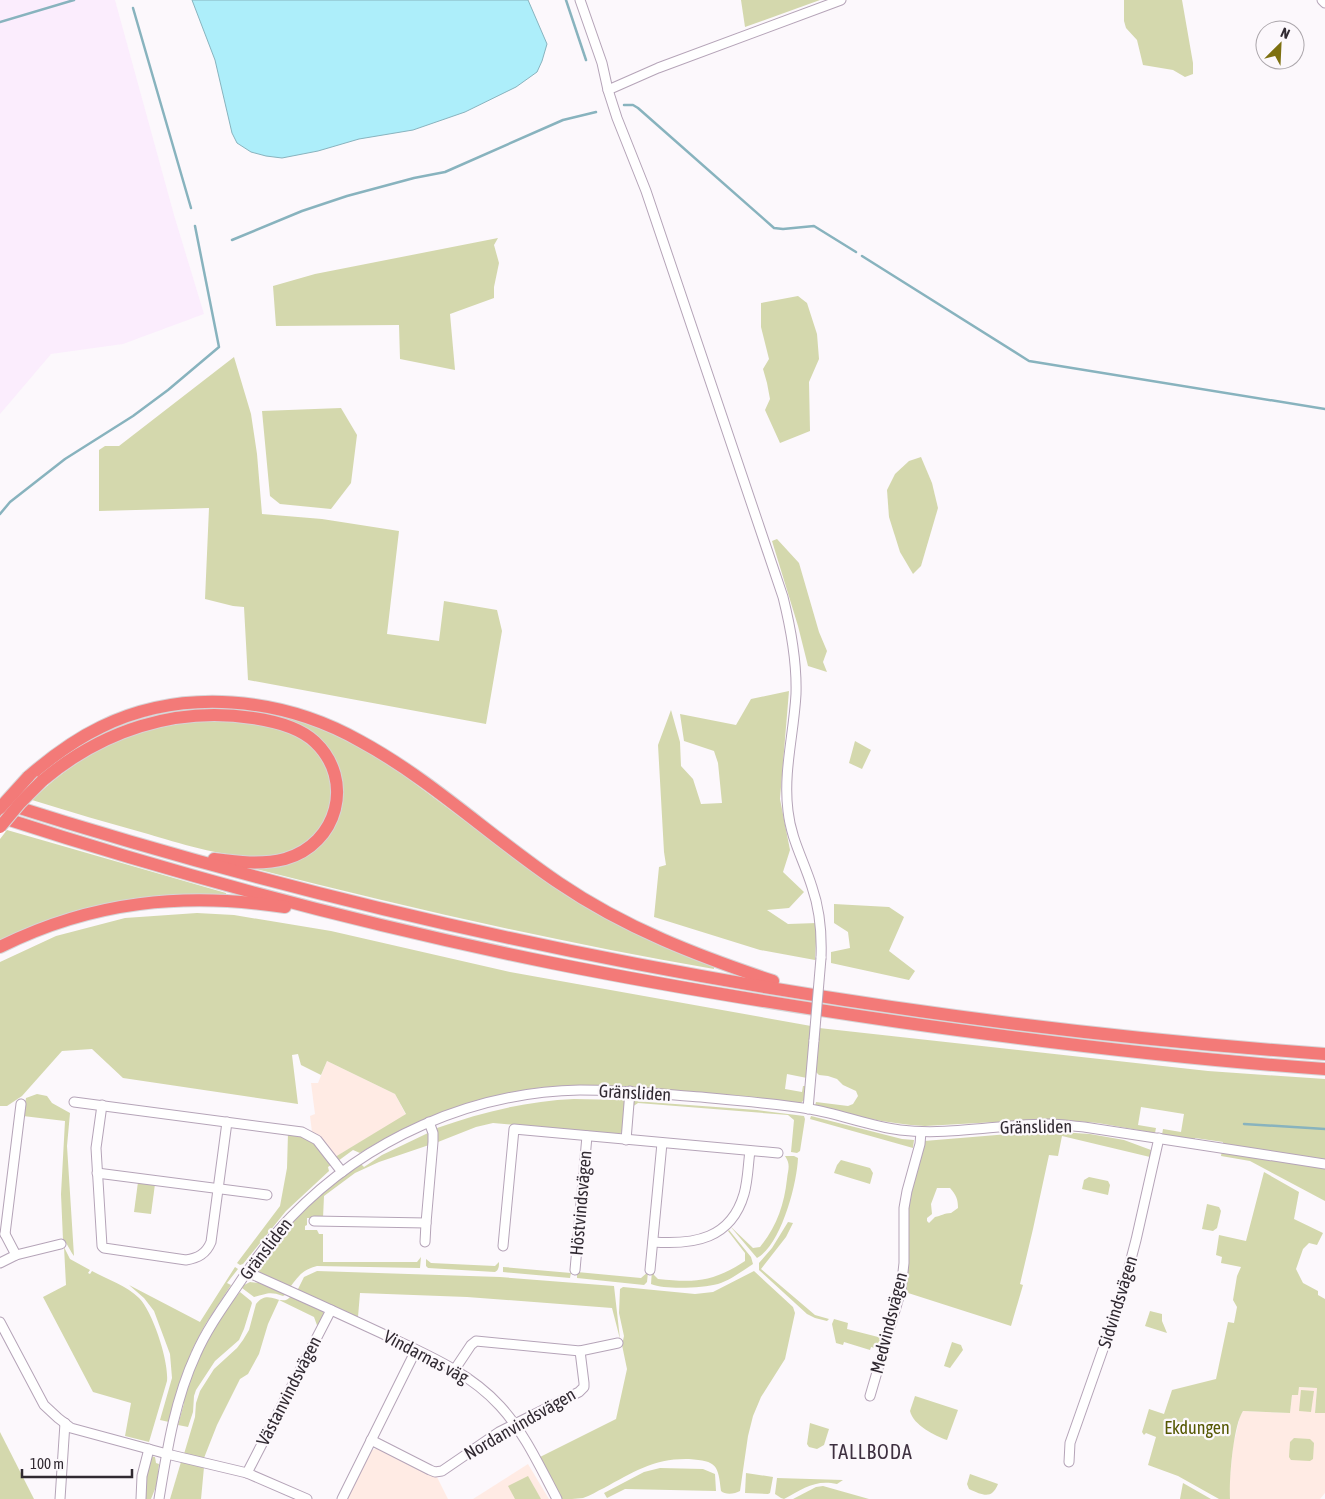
<svg xmlns="http://www.w3.org/2000/svg" width="1325" height="1499" viewBox="0 0 1325 1499" font-family="'Asap Condensed',sans-serif">
<rect width="100%" height="100%" fill="#fcf8fc"/>
<polygon fill="#fbedfd" points="0,0 115,0 174,215 204,314 123,344 51,354 0,414"/>
<g fill="#ffebe4">
<polygon points="327,1061 395,1094 406,1115 335,1157 320,1137 312,1132 310,1116 315,1114 311,1083 318,1083"/>
<polygon points="1299,1387 1317,1388 1315,1413 1325,1413 1325,1493 1320,1499 1230,1499 1229,1488 1233,1446 1240,1416 1243,1411 1290,1413 1292,1395"/>
<polygon points="377,1448 393,1454 437,1477 448,1499 345,1499 370,1451"/>
<polygon points="528,1464 549,1499 473,1499"/>
</g>
<g fill="#d4d8ad" fill-rule="evenodd">
<polygon points="741,0 820,0 745,27"/>
<polygon points="1124,0 1182,0 1193,63 1193,74 1185,77 1173,70 1143,65 1137,40 1126,28 1124,21"/>
<polygon points="498,238 494,245 499,263 494,287 494,298 450,314 455,370 400,359 399,325 276,326 273,286 315,274"/>
<polygon points="798,296 807,303 817,334 819,359 809,382 810,431 780,443 765,410 770,399 767,383 763,369 769,359 761,327 761,303"/>
<polygon points="234,357 251,414 257,454 262,514 322,519 399,531 387,634 439,641 444,601 497,610 502,631 486,724 248,680 244,607 233,606 205,599 209,508 99,511 99,450 105,446 119,446"/>
<polygon points="341,408 357,435 351,483 331,509 280,504 270,496 262,411"/>
<polygon points="921,457 932,483 938,508 921,566 913,574 900,552 889,517 887,490 895,474 909,461"/>
<polygon points="777,539 799,563 819,632 827,651 823,662 827,672 808,666 798,626 772,541"/>
<polygon points="789,691 780,799 790,850 783,872 804,892 789,908 767,910 788,924 817,923 815,960 760,950 654,917 659,867 666,865 664,852 658,745 671,710 680,742 681,766 693,779 701,804 722,803 718,763 714,751 684,741 680,714 736,725 751,699"/>
<path d="M196,708H232L289,717L324,729L370,753L398,771L527,867L612,922L664,947L714,966V969C558,942 405,907 252,868L304,857L316,849L325,841L341,776L338,765L332,754L312,732L176,713L37,780C43,774 49,766 56,760C65,753 75,748 86,742C120,723 156,713 196,708Z"/>
<path d="M212,720C239,722 276,723 300,738C349,769 338,839 282,854C244,864 185,845 148,834C109,823 70,812 32,800C84,749 139,725 212,720Z"/>
<polygon points="855,741 871,750 862,769 849,763"/>
<polygon points="7,830 226,893 227,897 201,895 157,896 118,902 0,941 0,839"/>
<polygon points="834,904 889,907 904,917 889,951 915,971 909,980 831,963 831,952 850,948 848,932 834,923"/>
<path d="M197,913L234,915L331,931L510,972L811,1026L807,1078L787,1074L785,1089L802,1092L803,1086H807L804,1100L800,1104L794,1102C752,1097 709,1093 666,1090C623,1086 580,1083 537,1088C473,1097 414,1120 360,1153L353,1150L338,1161L335,1157L406,1114L395,1094L327,1061L321,1075L301,1065L298,1054L292,1055L298,1104L123,1078L92,1049L62,1051L22,1096L7,1106H0V962L56,936L125,918Z"/>
<path d="M819,1028L1208,1071L1325,1079V1159L1236,1146H1223V1142L1195,1138V1142L1162,1135L1163,1129L1181,1132L1184,1114L1141,1107L1138,1125L1156,1128L1155,1133L1098,1123L1050,1119L925,1126C887,1124 852,1115 815,1106L816,1102L848,1106L853,1104L858,1096L856,1091L843,1085L837,1079L828,1076L819,1075L816,1072Z"/>
<path d="M37,1094L47,1096L52,1103L70,1113L67,1146L74,1256C70,1251 68,1244 63,1240L61,1194L65,1121L23,1116L26,1098Z"/>
<path d="M574,1099L624,1100L625,1105L622,1131L620,1134H617L493,1123L476,1127L438,1142L437,1128C482,1112 527,1101 574,1099Z"/>
<polygon points="634,1101 757,1110 804,1116 805,1119 800,1151 797,1153 791,1152 794,1120 788,1115 638,1103 632,1107"/>
<polygon points="811,1116 902,1139 914,1140 913,1148 810,1119"/>
<path d="M1045,1131L1090,1134L1124,1140L1151,1150L1150,1157L1062,1136L1058,1156L1049,1155L1033,1229L1020,1284L1023,1285L1011,1326L905,1292L908,1260V1208L924,1141ZM937,1188H950C956,1195 958,1199 958,1208L951,1213C944,1213 941,1216 935,1217L929,1223L927,1221V1218L932,1214L931,1204Z"/>
<path d="M288,1133C312,1136 318,1146 331,1165L328,1167L329,1171L286,1211L243,1264L240,1265L237,1263L280,1206L287,1168Z"/>
<path d="M428,1133L429,1136V1145L379,1162L355,1173L324,1196L323,1218H307V1225L305,1226V1230H317L319,1234H323V1262H417L421,1257L420,1268L317,1266C303,1270 300,1274 291,1286H287L260,1273C258,1269 258,1269 258,1265C261,1250 305,1207 318,1196C332,1185 347,1174 361,1164L364,1167L382,1155Z"/>
<polygon points="1222,1150 1325,1168 1325,1201 1250,1161 1221,1156"/>
<path d="M785,1156H794L798,1158C797,1184 781,1245 757,1258L730,1226L753,1248L760,1247C777,1226 784,1205 787,1179C788,1169 791,1165 785,1156Z"/>
<polygon points="841,1160 870,1168 873,1173 870,1184 834,1173 837,1165"/>
<path d="M1264,1172L1299,1192L1294,1219L1323,1233L1317,1245L1309,1243L1303,1249L1296,1269L1303,1283L1318,1291V1295L1325,1299V1413H1315L1317,1388L1299,1387L1298,1395H1292L1290,1413L1243,1411C1233,1426 1229,1480 1230,1499H1219L1178,1476L1148,1465L1156,1437L1146,1433L1144,1435L1142,1432L1149,1409L1164,1414L1172,1390L1216,1379L1228,1322L1234,1323L1237,1307L1233,1300L1237,1276L1241,1267L1221,1263L1222,1257L1216,1255L1219,1235L1246,1241Z"/>
<polygon points="1089,1177 1108,1181 1110,1185 1108,1195 1082,1189 1084,1180"/>
<polygon points="138,1182 155,1184 151,1214 134,1212"/>
<polygon points="1207,1204 1219,1207 1221,1211 1217,1228 1213,1231 1202,1229"/>
<polygon points="788,1222 793,1223 786,1237 761,1269 815,1315 829,1319 827,1321 815,1318 807,1314 759,1270 759,1263 772,1248"/>
<path d="M729,1230L751,1257L753,1264C742,1271 731,1280 718,1284C702,1288 666,1290 651,1284L652,1270H654V1275L658,1279C695,1283 713,1282 745,1261V1253L728,1231Z"/>
<path d="M64,1247L70,1259L90,1270L88,1273L90,1274L92,1271C107,1279 127,1286 139,1298C153,1312 169,1362 167,1381L149,1442L125,1436L131,1403L93,1392L43,1297L66,1285Z"/>
<path d="M426,1259L431,1263L495,1266L499,1262C499,1266 499,1270 495,1272L428,1268L426,1266Z"/>
<polygon points="235,1267 238,1269 227,1283 231,1285 205,1325 193,1348 179,1384 169,1422 160,1420 172,1378 170,1354 154,1311 144,1298 129,1285 200,1322"/>
<polygon points="503,1267 571,1273 570,1278 503,1272"/>
<polygon points="317,1271 500,1277 614,1286 620,1339 612,1308 467,1297 360,1293 358,1317 297,1291 304,1277"/>
<path d="M754,1271L793,1307L795,1313L785,1359L761,1397L753,1416L748,1436L740,1491C735,1494 725,1495 721,1491C718,1465 717,1461 689,1459C655,1458 633,1472 604,1488C597,1491 590,1496 583,1498C577,1499 567,1499 560,1499L538,1458L616,1419L627,1369L622,1345L624,1336L619,1313L620,1289L623,1287L695,1294L713,1292Z"/>
<polygon points="577,1272 641,1278 648,1272 647,1282 644,1285 577,1278"/>
<path d="M250,1282L259,1283L287,1294L283,1296C269,1291 267,1294 254,1297L242,1288L244,1285Z"/>
<polygon points="240,1292 251,1301 252,1303 244,1329 239,1340 215,1361 196,1390 194,1396 193,1412 188,1427 178,1425 184,1403 182,1402 200,1354 220,1317"/>
<path d="M291,1296L323,1310L324,1316L318,1328L314,1317L279,1300L268,1324L259,1354L248,1374L240,1379L217,1425L204,1458L184,1454L195,1417L196,1403L200,1391L214,1369L237,1348L243,1340L249,1330L256,1304C269,1287 281,1309 291,1296Z"/>
<polygon points="1150,1311 1162,1314 1162,1321 1167,1333 1145,1326"/>
<polygon points="834,1319 848,1323 847,1329 882,1338 879,1349 871,1347 870,1350 844,1342 843,1345 836,1343 832,1324"/>
<polygon points="952,1342 961,1345 963,1350 950,1368 944,1366"/>
<polygon points="1301,1390 1314,1391 1311,1412 1299,1411"/>
<path d="M915,1396L958,1410L947,1440C935,1436 913,1425 910,1411Z"/>
<polygon points="810,1423 829,1429 824,1445 817,1449 809,1447 807,1444"/>
<polygon points="0,1432 34,1499 0,1499"/>
<polygon points="1294,1438 1310,1439 1314,1443 1313,1459 1310,1461 1291,1460 1289,1457 1290,1442"/>
<polygon points="150,1456 155,1457 156,1463 159,1464 157,1484 151,1499 143,1499 144,1486"/>
<polygon points="181,1462 204,1467 201,1499 170,1499"/>
<polygon points="660,1468 703,1469 715,1474 716,1491 625,1489 607,1498 604,1493 644,1472"/>
<polygon points="746,1473 773,1477 770,1493 768,1494 745,1493"/>
<path d="M970,1474L998,1484C992,1499 984,1496 969,1489L967,1484Z"/>
<polygon points="528,1476 541,1499 515,1499 508,1486"/>
<path d="M777,1478L843,1480L837,1484C815,1479 803,1489 784,1499L781,1498L775,1494Z"/>
<polygon points="1183,1483 1211,1499 1180,1499"/>
<polygon points="823,1486 869,1499 793,1499 816,1487"/>
</g>
<polygon fill="#adeefa" stroke="#88b3be" points="192,0 528,0 547,44 542,61 537,72 516,87 465,112 413,130 359,139 318,151 282,158 266,156 251,152 237,143 232,133 215,60"/>
<g fill="none" stroke-linecap="round" stroke-linejoin="round">
<g stroke="#88b3be" stroke-width="2.5">
<polyline points="566,0 586,60"/>
<polyline points="133,8 191,208"/>
<polyline points="0,22 74,0"/>
<polyline points="624,105 633,105 638,108 774,228 783,229 814,226 856,252"/>
<polyline points="232,240 302,211 347,196 414,178 445,172 563,120 596,112"/>
<polyline points="862,256 1029,361 1325,409"/>
<polyline points="0,514 10,502 65,459 133,416 168,390 219,347 195,226"/>
<polyline points="1244,1124 1325,1129"/>
</g>
<g stroke="#b5a4b8" stroke-width="11">
<g id="minor">
<path d="M580,0L602,63L608,90L617,118L646,191L783,597C791,629 797,661 796,694C794,733 783,772 788,811C791,839 804,861 812,887C820,910 822,933 821,958"/>
<polyline points="1322,0 1325,3"/>
<polyline points="608,90 658,68 841,0"/>
<polyline points="74,1102 302,1132 317,1140 342,1172"/>
<path d="M102,1105L96,1148L102,1246L104,1248L186,1260C198,1258 206,1254 211,1242L227,1122"/>
<polyline points="808,1109 814,1040"/>
<polyline points="626,1140 630,1091"/>
<polyline points="97,1173 267,1195"/>
<polyline points="314,1221 426,1223 433,1142 433,1133 429,1122"/>
<polyline points="5,1234 21,1104"/>
<polyline points="5,1234 16,1255"/>
<polyline points="425,1242 426,1223"/>
<path d="M653,1242C694,1245 731,1239 744,1194C748,1180 748,1165 750,1151"/>
<polyline points="503,1246 514,1129 778,1153"/>
<polyline points="0,1263 16,1255 61,1244"/>
<polyline points="575,1270 587,1136"/>
<polyline points="650,1270 662,1143"/>
<path d="M247,1272C292,1292 336,1312 381,1333C423,1353 468,1371 500,1406C524,1432 540,1467 557,1499"/>
<polyline points="0,1322 44,1405 58,1418 71,1428 167,1454 247,1473 307,1499"/>
<polyline points="455,1369 471,1345 476,1341 580,1351 618,1343"/>
<polyline points="870,1396 901,1290 904,1263 904,1208 907,1191 920,1144 921,1132"/>
<polyline points="371,1440 430,1470 435,1472 442,1471 499,1432 579,1392 584,1387 584,1383 580,1351"/>
<polyline points="1069,1462 1070,1443 1120,1301 1136,1240 1159,1138"/>
<polyline points="247,1473 331,1310"/>
<polyline points="60,1499 65,1423"/>
<polyline points="141,1499 142,1476 149,1449"/>
<path d="M159,1499C167,1450 175,1399 196,1354C207,1329 223,1307 238,1285C254,1261 271,1237 291,1217C366,1139 471,1092 580,1090C620,1090 660,1094 701,1097C737,1101 774,1103 810,1109C840,1114 869,1126 900,1130C949,1136 1000,1124 1049,1124C1061,1124 1072,1126 1084,1127L1325,1164"/>
<polyline points="342,1499 416,1350"/>
</g>
</g>
<g stroke="#d6d4d6" stroke-width="14">
<g id="highway">
<path d="M28,777C50,758 74,740 101,727C183,687 282,697 360,741C432,780 492,838 559,883C625,928 698,956 773,981"/>
<path d="M42,781C101,731 175,706 253,718C274,721 299,727 315,742C355,780 338,844 285,859C262,865 237,862 214,859"/>
<path d="M7,804C434,940 878,1022 1325,1054"/>
<path d="M0,817C181,876 365,925 552,963C667,986 783,1005 900,1022C1041,1042 1183,1059 1325,1069"/>
<path d="M0,947C92,901 184,892 285,907"/>
</g>
</g>
<use href="#minor" stroke="#fff" stroke-width="9"/>
<use href="#highway" stroke="#f37a78" stroke-width="12"/>
<g stroke="#b5a4b8" stroke-width="11" stroke-linecap="butt">
<polyline id="minor-bridge" points="814,1040 821,958"/>
</g>
<g stroke="#d6d4d6" stroke-width="14" stroke-linecap="butt">
<g id="highway-bridge">
<polyline points="0,808 28,777"/>
<polyline points="0,827 20,803 42,781"/>
</g>
</g>
<use href="#minor-bridge" stroke="#fff" stroke-width="9"/>
<use href="#highway-bridge" stroke="#f37a78" stroke-width="12"/>
</g>
<g text-anchor="middle" stroke-width="4.5" stroke-linejoin="round" paint-order="stroke">
<g font-size="18" fill="#312a32" stroke="#fcf8fc">
<text transform="translate(635 1093) rotate(3)" y="6">Gränsliden</text>
<text transform="translate(1036 1127) rotate(-1)" y="6">Gränsliden</text>
<text transform="translate(581 1203) rotate(-85)" y="6">Höstvindsvägen</text>
<text transform="translate(266 1249) rotate(-52)" y="6">Gränsliden</text>
<text transform="translate(1118 1302) rotate(-73)" y="6">Sidvindsvägen</text>
<text transform="translate(889 1323) rotate(-76)" y="6">Medvindsvägen</text>
<text transform="translate(426 1357) rotate(28)" y="6">Vindarnas väg</text>
<text transform="translate(289 1391) rotate(-63)" y="6">Västanvindsvägen</text>
<text transform="translate(520 1424) rotate(-30)" y="6">Nordanvindsvägen</text>
</g>
<g font-size="18" fill="#555802" stroke="#fcf8fc">
<text x="1197" y="1434">Ekdungen</text>
</g>
<g font-size="20" letter-spacing="1" fill="#3e3040" stroke="#fcf8fc">
<text x="871" y="1459">TALLBODA</text>
</g>
</g>
<g transform="translate(1280 45) rotate(24)"><circle r="24" fill="#fcf8fc" stroke="#aba6ab"/>
<path d="M0-4L9 19L0 12L-9 19Z" fill="#7d7010"/>
<text y="-8" font-size="14" font-weight="bold" text-anchor="middle" fill="#312a32">N</text>
</g>
<path d="M22 1469v8h110v-8" fill="none" stroke="#312a32" stroke-width="2.5"/>
<text x="30" y="1469" font-size="15" fill="#312a32" stroke="#fcf8fc" stroke-width="4" paint-order="stroke">100 m</text>
</svg>
